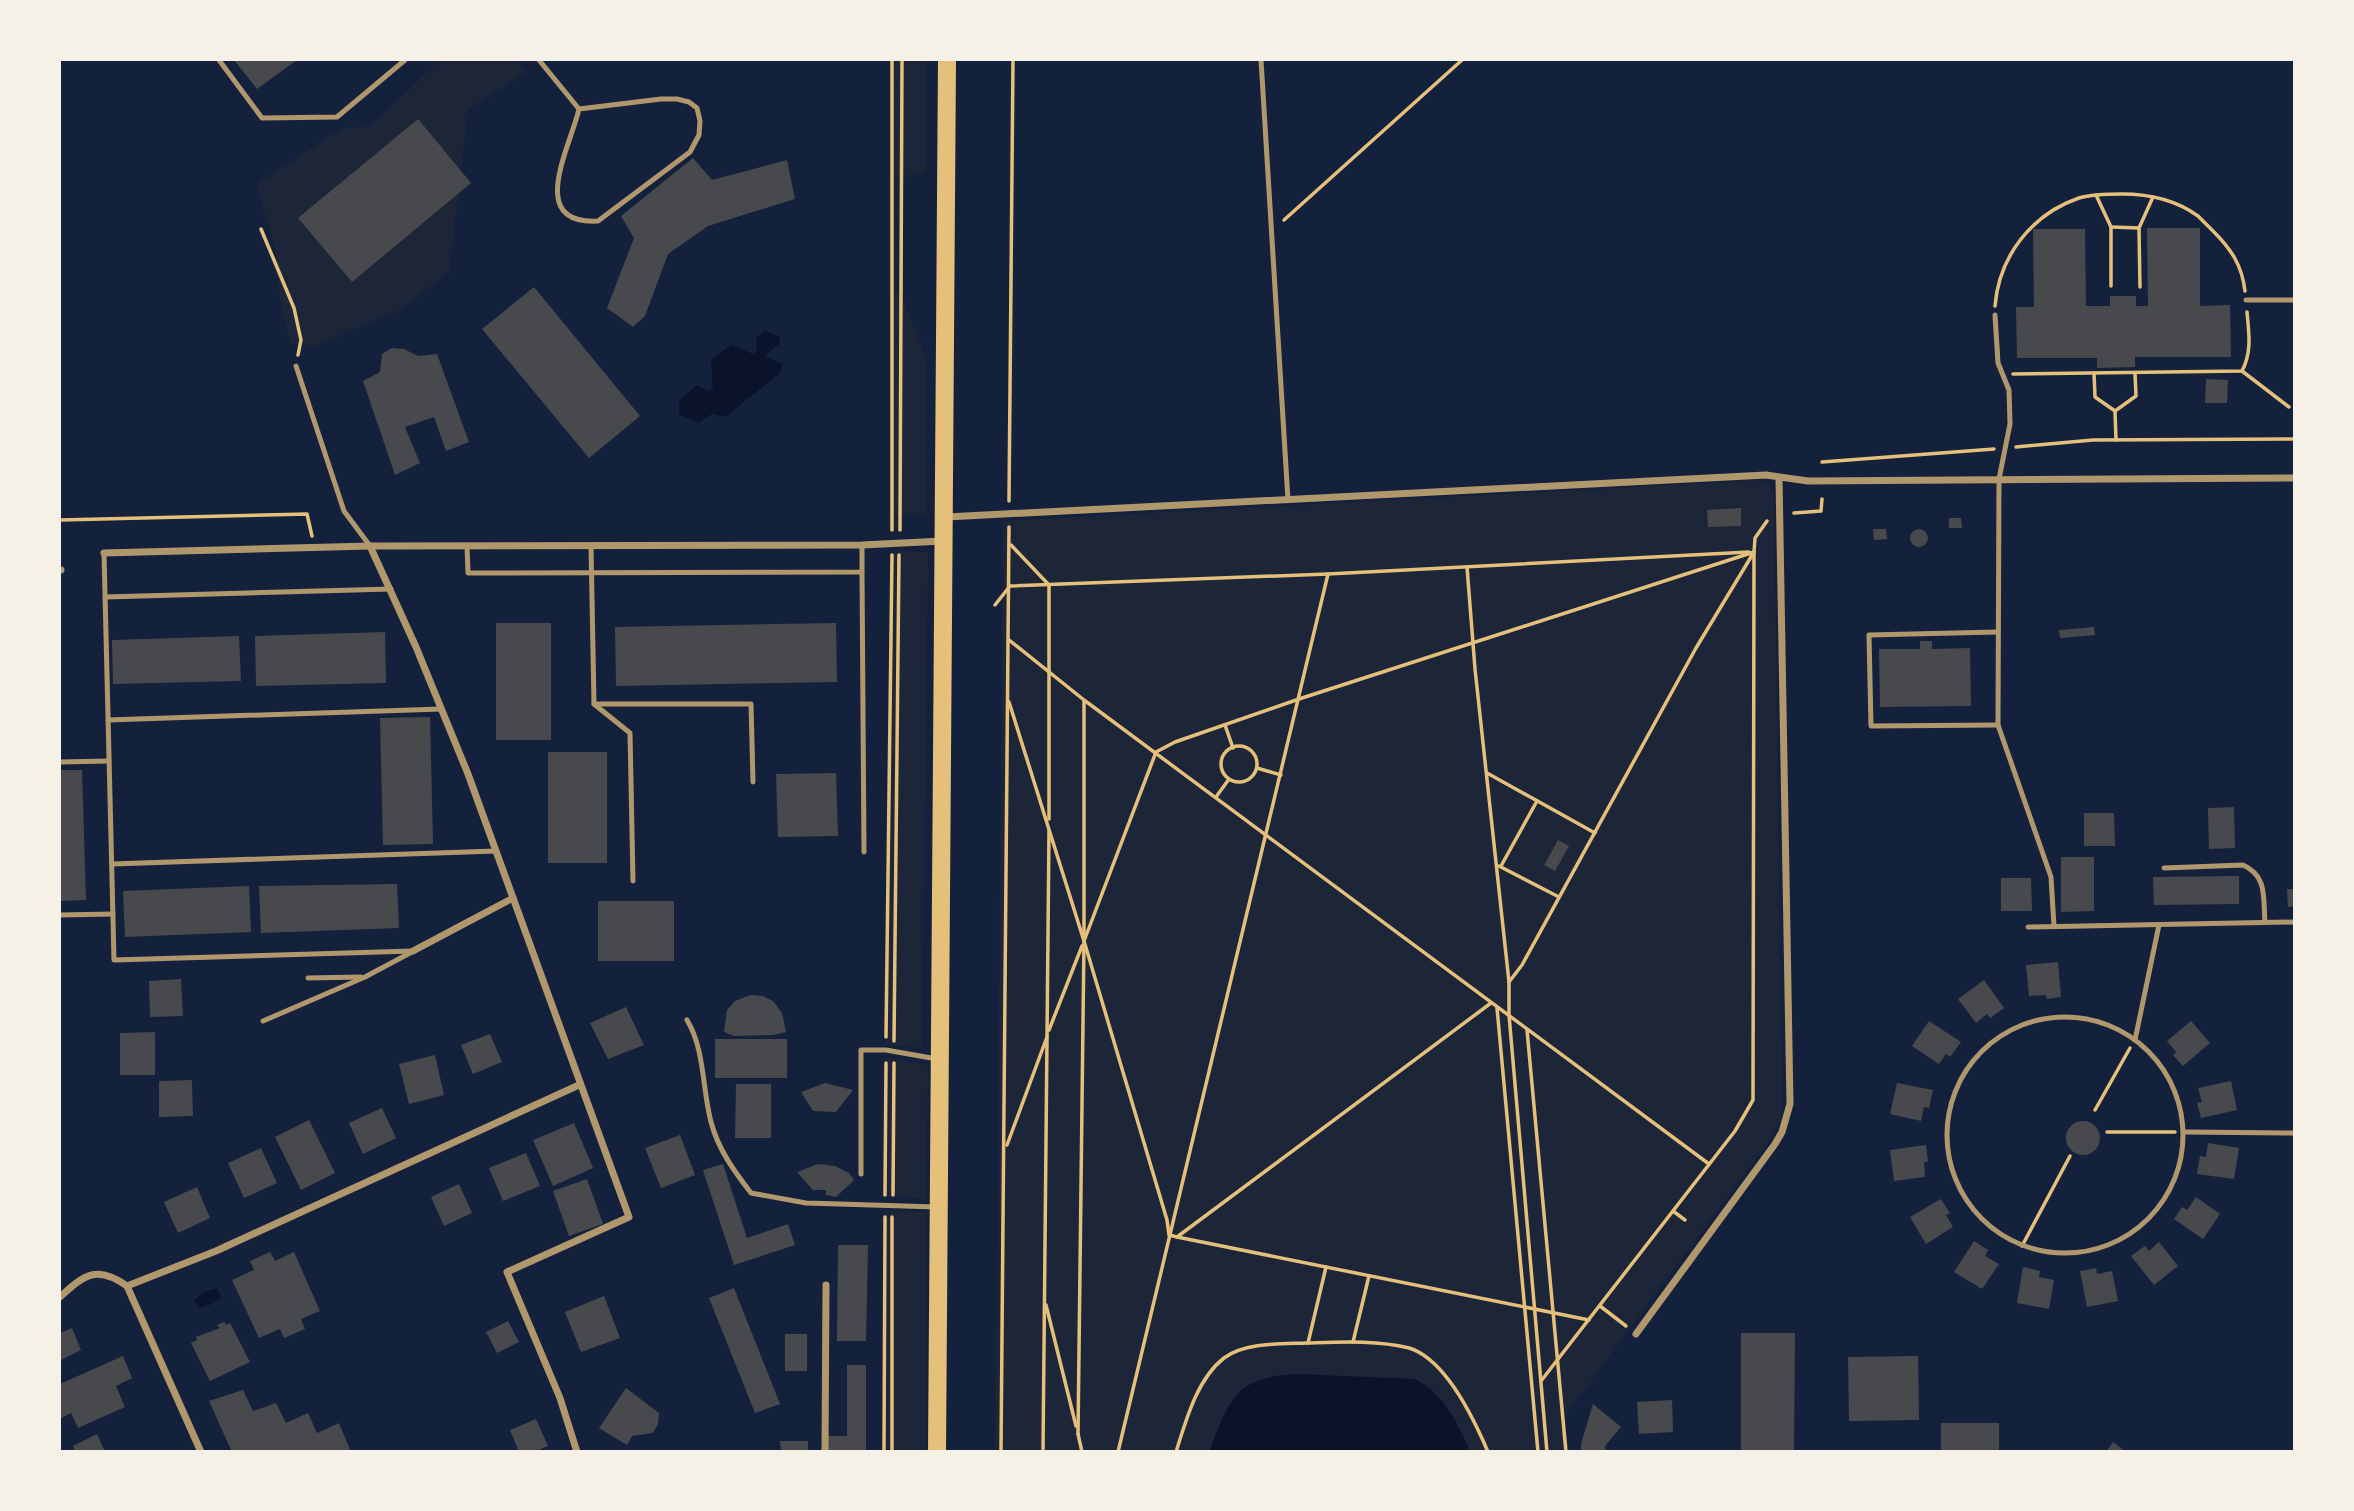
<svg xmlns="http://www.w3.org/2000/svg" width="2354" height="1511" viewBox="0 0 2354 1511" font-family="Overpass,sans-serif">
<rect width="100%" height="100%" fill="#14213d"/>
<g fill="#1d2539">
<polygon points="440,60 516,60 526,72 468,110 449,272 402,309 312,347 290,343 280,298 276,250 256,185 342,128 370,126"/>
<polygon points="892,60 926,60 926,172 892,179"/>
<polygon points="901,293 925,355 926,515 892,516 892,294"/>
<polygon points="1763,480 1770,485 1774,494 1782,1113 1774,1134 1565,1416 1568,1451 995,1452 1003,521"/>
<polygon points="892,551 928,552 922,1048 886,1045"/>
<polygon points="886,1057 928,1065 926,1199 885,1196"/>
<polygon points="885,1210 927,1212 925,1451 884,1452"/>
</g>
<g fill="#0b132b">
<polygon points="765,331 779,336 780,344 766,354 767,358 782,363 781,372 725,417 712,414 699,423 679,414 679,400 697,385 708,391 713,389 711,360 731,345 753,354 757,350 756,338"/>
<polygon points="217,1288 221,1297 212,1304 199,1308 194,1300 205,1292"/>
<path d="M1296,1374L1415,1379C1445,1395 1457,1422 1470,1451H1209C1230,1400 1234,1377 1296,1374Z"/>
</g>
<g fill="#48494c">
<polygon points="234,60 297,60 257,89"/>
<polygon points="418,119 471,183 352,282 298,218"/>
<polygon points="693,158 712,180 787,160 795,199 708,226 668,254 645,316 633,327 607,308 634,238 621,216"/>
<polygon points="2147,228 2200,228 2200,306 2230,305 2231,357 2135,357 2135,367 2097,368 2097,358 2017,358 2016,307 2034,307 2033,229 2085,229 2086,306 2110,306 2110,296 2136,296 2136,306 2148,306"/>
<polygon points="534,287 640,416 589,458 482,329"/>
<polygon points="392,348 404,349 418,356 437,354 469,442 446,451 434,417 405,427 420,463 395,475 363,381 380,372 382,354"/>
<polygon points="2206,379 2228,380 2227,403 2205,403"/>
<polygon points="1741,508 1741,526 1708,527 1707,510"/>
<polygon points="1949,518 1961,518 1962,528 1949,528"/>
<circle cx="1919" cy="538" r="9"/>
<polygon points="1873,529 1886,529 1887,539 1874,540"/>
<rect x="496" y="623" width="55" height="117"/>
<polygon points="836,623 837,682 616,686 615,627"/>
<polygon points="2094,627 2095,635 2060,638 2059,630"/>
<polygon points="385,632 386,683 256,686 255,636"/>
<polygon points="239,636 241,681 113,684 112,640"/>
<polygon points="1920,641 1932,641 1932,649 1970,648 1971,706 1880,707 1879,649 1920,649"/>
<polygon points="430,717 433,844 383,845 380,718"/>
<rect x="548" y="752" width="59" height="111"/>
<polygon points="60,770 82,770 86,900 60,901"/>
<polygon points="836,773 838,836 778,837 776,774"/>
<polygon points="2234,807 2235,848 2209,849 2208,808"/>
<polygon points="2084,813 2114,813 2115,846 2084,846"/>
<polygon points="1558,840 1569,846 1555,871 1544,865"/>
<polygon points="2061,857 2094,857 2094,911 2061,912"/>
<polygon points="2239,876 2239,904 2154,905 2153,877"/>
<polygon points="2001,878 2031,878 2032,911 2001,911"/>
<polygon points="397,884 399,928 261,933 259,886"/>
<polygon points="249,886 251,932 125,937 123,891"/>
<polygon points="2287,889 2294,889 2294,906 2288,907"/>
<rect x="598" y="901" width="76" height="60"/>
<polygon points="2058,962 2061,997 2047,999 2046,995 2029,996 2026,965"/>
<polygon points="181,979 183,1016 150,1017 149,981"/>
<polygon points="1984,980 2004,1008 1990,1018 1987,1014 1976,1023 1958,999"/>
<polygon points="750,995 763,996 773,1001 782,1013 786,1032 773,1035 734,1036 724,1032 727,1010 735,1001"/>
<polygon points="626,1007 644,1045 608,1059 590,1023"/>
<polygon points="1929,1021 1961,1042 1950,1057 1946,1054 1939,1064 1912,1046"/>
<polygon points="2191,1021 2210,1043 2183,1066 2173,1055 2176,1052 2167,1041"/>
<polygon points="155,1032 155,1075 120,1075 120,1033"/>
<polygon points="490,1034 502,1062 473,1074 461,1045"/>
<rect x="715" y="1039" width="72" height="39"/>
<polygon points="435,1055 444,1095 409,1104 399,1064"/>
<polygon points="192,1080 193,1116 159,1117 159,1081"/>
<polygon points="2231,1081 2237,1110 2201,1118 2197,1103 2202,1102 2198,1088"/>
<polygon points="825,1083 853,1090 836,1112 813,1111 801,1092"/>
<polygon points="1897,1083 1933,1090 1929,1108 1924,1107 1921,1121 1890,1114"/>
<polygon points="736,1084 771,1084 771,1138 735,1138"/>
<polygon points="382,1108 396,1138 363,1154 349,1123"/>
<polygon points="309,1120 335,1173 301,1190 275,1137"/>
<circle cx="2083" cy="1138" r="17"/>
<polygon points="574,1123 593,1168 553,1186 533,1140"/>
<polygon points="680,1135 695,1175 661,1188 645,1148"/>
<polygon points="2208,1143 2239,1148 2234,1179 2197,1174 2200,1156 2206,1157"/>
<polygon points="1926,1145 1928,1162 1924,1162 1925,1177 1894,1181 1890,1150"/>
<polygon points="261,1148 277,1183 244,1198 228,1163"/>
<polygon points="526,1153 540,1186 503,1201 489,1168"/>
<polygon points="723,1164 747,1238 788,1224 795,1245 734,1265 703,1170"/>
<polygon points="818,1164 835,1166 849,1173 854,1180 836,1197 826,1195 826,1190 813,1190 797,1172"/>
<polygon points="587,1179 603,1224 569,1236 553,1191"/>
<polygon points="459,1184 472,1213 444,1226 431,1197"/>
<polygon points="197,1187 210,1218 178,1233 164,1202"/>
<polygon points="2196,1197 2220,1214 2203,1239 2174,1219 2182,1207 2187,1210"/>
<polygon points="1941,1199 1950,1213 1946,1215 1953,1227 1926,1244 1910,1217"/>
<polygon points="1974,1241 1988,1250 1985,1256 1999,1264 1982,1289 1954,1272"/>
<polygon points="2159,1242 2178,1266 2154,1285 2131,1256 2145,1246 2149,1251"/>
<polygon points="838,1245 868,1245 866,1341 837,1341"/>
<polygon points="270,1252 275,1261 294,1252 320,1311 301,1319 305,1329 284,1338 280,1329 259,1338 232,1280 254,1270 250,1261"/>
<polygon points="2023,1267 2040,1271 2039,1277 2054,1280 2049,1309 2017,1303"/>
<polygon points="2096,1268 2097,1274 2112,1271 2118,1301 2087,1307 2080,1271"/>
<polygon points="734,1288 780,1404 755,1413 709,1298"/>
<polygon points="604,1296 620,1338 581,1352 565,1312"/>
<polygon points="508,1321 519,1342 497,1353 486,1332"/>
<polygon points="224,1322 226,1325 230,1323 250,1362 210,1381 191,1343 197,1340 196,1337 220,1328 217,1325"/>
<polygon points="72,1328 81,1350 61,1360 60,1333"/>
<polygon points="1741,1333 1795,1333 1794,1452 1741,1452"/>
<rect x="785" y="1334" width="22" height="37"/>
<polygon points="123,1356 132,1378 116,1386 125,1407 78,1428 71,1413 60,1419 60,1384"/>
<polygon points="1918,1356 1919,1420 1849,1421 1848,1357"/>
<polygon points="847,1365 866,1365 866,1452 828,1452 828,1436 847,1436"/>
<polygon points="626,1388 659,1413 658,1424 653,1433 632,1436 627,1445 599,1428"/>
<polygon points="243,1390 253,1411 276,1403 286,1423 308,1413 317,1433 339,1423 351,1452 232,1452 209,1401"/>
<polygon points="1672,1400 1673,1432 1639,1434 1637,1402"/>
<polygon points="1593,1404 1621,1427 1605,1446 1606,1452 1581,1452 1581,1444"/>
<polygon points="536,1419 548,1446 534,1452 519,1452 510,1430"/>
<rect x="1941" y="1423" width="58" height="29"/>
<polygon points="97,1434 105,1452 75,1452 73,1446"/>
<polygon points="780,1441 808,1441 808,1452 781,1452"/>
<polygon points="2113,1442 2126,1452 2106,1452"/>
</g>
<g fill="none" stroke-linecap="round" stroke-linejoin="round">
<g stroke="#e5c07b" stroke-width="3.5">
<polyline points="2096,195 2111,227 2111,286"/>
<polyline points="1284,220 1462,60"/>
<polyline points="2111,227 2139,228"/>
<polyline points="261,229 294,308 301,340 298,355"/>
<polyline points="2140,287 2139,228 2153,197"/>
<path d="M1995,306C1999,256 2032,214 2079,198C2093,194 2108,194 2122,194C2148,194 2176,200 2198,216C2203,221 2208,226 2213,231C2231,249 2242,265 2245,291"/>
<polyline points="2242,371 2289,407"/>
<polyline points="2094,373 2095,397 2115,411"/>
<path d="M2013,374L2242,371C2252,352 2249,334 2247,312"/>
<polyline points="2115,411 2136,396 2135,373"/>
<polyline points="2115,411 2116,440"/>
<polyline points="2016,447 2093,440 2294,439"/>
<polyline points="1822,462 1994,449"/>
<polyline points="1009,501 1013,60"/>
<polyline points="1794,513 1821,511 1822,499"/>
<polyline points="60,520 307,514 312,536"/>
<polyline points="892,530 892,60"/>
<polyline points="900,530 902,60"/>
<polyline points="1011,545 1049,585 1049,819"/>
<polyline points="1467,567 1475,669 1509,982 1509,1015 1547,1452"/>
<polyline points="995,605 1010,586 1328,574 1749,552"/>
<polyline points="1009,640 1084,700 1709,1164"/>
<polyline points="1009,702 1084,941 1167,1220 1169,1235 1177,1237 1491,1003"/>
<polyline points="1225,725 1233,748"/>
<circle cx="1239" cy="764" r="18"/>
<polyline points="1257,768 1281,775"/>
<polyline points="1487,773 1595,833"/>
<polyline points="1216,797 1229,779"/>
<polyline points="1499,866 1559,897"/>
<polyline points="1501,866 1537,801"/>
<polyline points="1084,935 1084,701"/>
<polyline points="1497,1008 1538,1452"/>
<polyline points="1049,1030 1082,946"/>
<polyline points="1527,1030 1566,1452"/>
<polyline points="886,1037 892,555"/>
<polyline points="894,1041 899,555"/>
<polyline points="2095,1110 2130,1048"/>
<polyline points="2107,1132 2175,1132"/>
<polyline points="1007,1145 1047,1037"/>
<polyline points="885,1195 886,1063"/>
<polyline points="893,1195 894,1063"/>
<polyline points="1673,1211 1685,1220"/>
<polyline points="1177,1237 1589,1320"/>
<polyline points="2022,1246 2070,1156"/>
<polyline points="1046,1305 1076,1426"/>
<polyline points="1600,1306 1626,1326"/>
<polyline points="1353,1342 1369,1276"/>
<polyline points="1308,1343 1326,1267"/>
<polyline points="1541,1381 1735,1131 1753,1100 1754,552 1755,538 1767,521"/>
<polyline points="1078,1434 1084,941 1156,752 1175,742 1299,699 1754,552 1696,648 1522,965 1509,982"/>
<polyline points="1078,1434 1082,1452"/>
<polyline points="884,1452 885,1217"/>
<polyline points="892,1452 892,1217"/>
<polyline points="1001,1452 1009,527"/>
<polyline points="1043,1452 1049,831"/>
<polyline points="1118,1452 1328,574"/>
<path d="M1176,1452C1186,1420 1197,1379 1224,1358C1245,1342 1282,1344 1307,1343C1341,1342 1376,1340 1409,1348C1445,1359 1474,1419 1488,1452"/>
</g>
<g stroke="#b1986c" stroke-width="5">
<polyline points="219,60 262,118 337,117 405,60"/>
<polyline points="539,60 579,109"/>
<polyline points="1261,60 1288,500"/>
<path d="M661,99H677L689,102L697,108L700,121L699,135L690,152L598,221C526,225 570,148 579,109Z"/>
<polyline points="2246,300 2294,300"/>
<polyline points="1995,315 1998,363 2009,390 2010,424 1999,479 1998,725 2051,877 2054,926"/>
<polyline points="296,366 344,511 370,546"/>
<polyline points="591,545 594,704 630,733 633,881"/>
<polyline points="467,546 468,573 862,572 862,545"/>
<polyline points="104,553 114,960 413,951"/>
<polyline points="862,572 864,852"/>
<polyline points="105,597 391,589"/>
<polyline points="1997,632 1869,635 1871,726 1998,725"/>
<polyline points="594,704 751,704 753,782"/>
<polyline points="108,720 441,709"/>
<polyline points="60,762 109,761"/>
<polyline points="112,864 496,851"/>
<path d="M2164,868L2243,865C2268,876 2263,899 2265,922"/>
<polyline points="60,915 113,914"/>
<polyline points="2028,927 2294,922"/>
<polyline points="308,978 361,977"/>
<circle cx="2065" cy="1135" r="118"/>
<path d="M687,1020C705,1050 702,1088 711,1122C718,1149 734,1171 751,1193L806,1203L937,1207"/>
<polyline points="263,1021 365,977 410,953"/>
<polyline points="2135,1040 2159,925"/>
<polyline points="2185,1132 2294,1133"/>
<polyline points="861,1174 861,1050 886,1050 937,1059"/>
</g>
<g stroke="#b1986c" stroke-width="7">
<polyline points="946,517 1766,475 1808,481 2294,478"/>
<polyline points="370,546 416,647 468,774 629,1217 507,1272 560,1398 577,1452"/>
<polyline points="104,553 370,546 862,545 943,541"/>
<polyline points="60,570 61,570"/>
<polyline points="413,951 513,898"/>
<polyline points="127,1286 216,1251 579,1085"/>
<polyline points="127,1286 201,1452"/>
<path d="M60,1297C85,1274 97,1265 127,1286"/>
<polyline points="1636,1334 1775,1144 1782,1132 1790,1104 1779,478"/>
<polyline points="825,1452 826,1285"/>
</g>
<polyline stroke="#e5c07b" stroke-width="18" points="937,1452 947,60"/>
</g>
<rect width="2354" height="1511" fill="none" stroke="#f6f1e7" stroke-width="122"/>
</svg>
